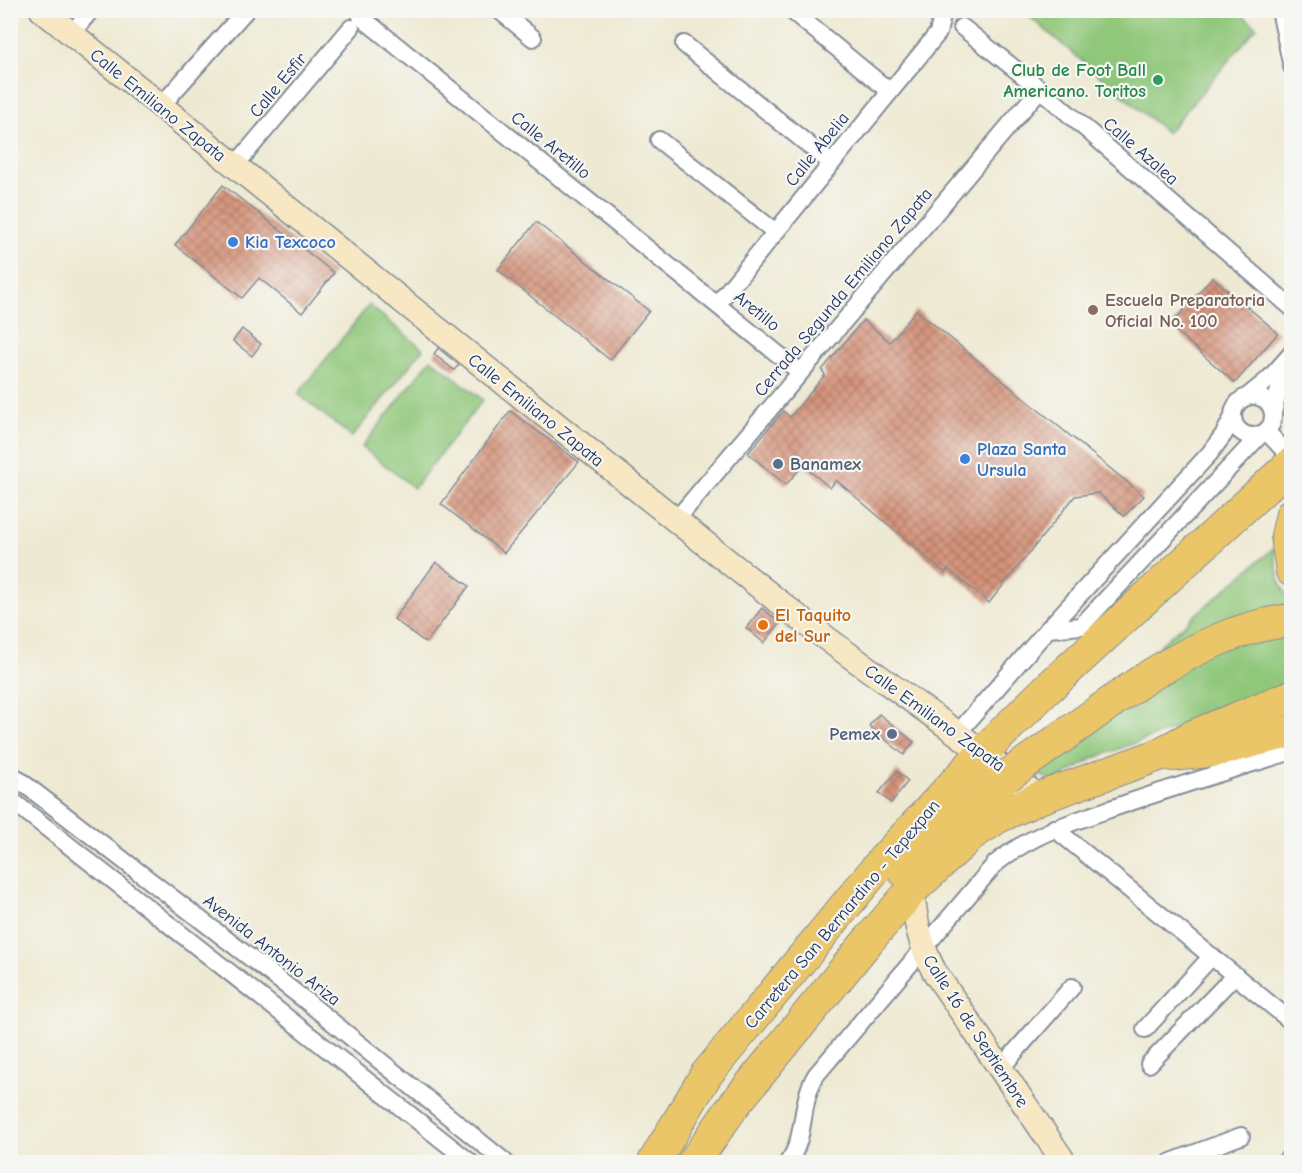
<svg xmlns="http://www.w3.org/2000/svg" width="1302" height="1173" viewBox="0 0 1302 1173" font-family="'Comic Neue',sans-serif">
<defs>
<pattern id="building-cross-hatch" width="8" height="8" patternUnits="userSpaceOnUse" patternTransform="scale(1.5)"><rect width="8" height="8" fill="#d59379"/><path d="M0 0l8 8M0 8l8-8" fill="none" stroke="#ac7866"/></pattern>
</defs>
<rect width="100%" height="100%" fill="#f6f6f2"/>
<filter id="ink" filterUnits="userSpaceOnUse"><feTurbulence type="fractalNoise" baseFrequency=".0167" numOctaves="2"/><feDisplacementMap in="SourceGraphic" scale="12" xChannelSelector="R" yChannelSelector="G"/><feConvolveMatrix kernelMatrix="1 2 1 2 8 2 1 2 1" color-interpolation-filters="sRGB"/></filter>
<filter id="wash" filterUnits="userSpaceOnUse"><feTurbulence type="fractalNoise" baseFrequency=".008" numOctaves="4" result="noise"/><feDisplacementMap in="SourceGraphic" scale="24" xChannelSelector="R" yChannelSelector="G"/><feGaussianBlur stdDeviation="1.35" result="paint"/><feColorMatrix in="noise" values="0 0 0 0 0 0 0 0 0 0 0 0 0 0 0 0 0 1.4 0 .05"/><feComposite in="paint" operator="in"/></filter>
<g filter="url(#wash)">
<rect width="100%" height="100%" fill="#eee9d2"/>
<g fill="#90c77a" stroke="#567b6c" stroke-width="1.5">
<polygon points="1023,11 1237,11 1257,27 1167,133"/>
<polygon points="369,305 423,349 352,437 298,394"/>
<polygon points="431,359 483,400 414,488 362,447"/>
<polygon points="1274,548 1279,580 1291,604 1291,687 1094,758 1055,781 1035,774 1105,692"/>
</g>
<g id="blocks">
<g fill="url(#building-cross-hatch)">
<polygon points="223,185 334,273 302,313 259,278 242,298 175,245"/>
<polygon points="536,222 649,311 610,360 498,270"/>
<polygon points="1212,277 1278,333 1235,383 1170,326"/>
<polygon points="916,310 1144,496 1124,516 1098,493 1075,496 989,603 948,569 945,573 836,480 830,488 803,465 786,485 748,453 783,411 790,417 825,375 822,370 863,320 890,342"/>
<polygon points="242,329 261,344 252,356 233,341"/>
<polygon points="438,348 459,365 454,370 434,354"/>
<polygon points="510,411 579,462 504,553 441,504"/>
<polygon points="436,562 469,586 426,643 394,619"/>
<polygon points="762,608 780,623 764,643 746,628"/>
<polygon points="879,714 914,742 904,755 869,726"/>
<polygon points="897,771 908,781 891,803 879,793"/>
</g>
</g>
</g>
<g filter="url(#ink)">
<use href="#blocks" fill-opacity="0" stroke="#848c98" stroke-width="1.5"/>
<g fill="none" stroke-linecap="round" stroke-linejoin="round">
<g stroke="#848c98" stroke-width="20">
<g id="street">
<polyline points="366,10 361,17 800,372"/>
<polyline points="499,10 533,38"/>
<polyline points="791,10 889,91"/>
<polyline points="1280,10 1292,67"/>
<polyline points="962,27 1040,89 1292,308"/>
<polyline points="71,34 91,10"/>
<polyline points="684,44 831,163"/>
<polyline points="160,107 246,10"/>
<polyline points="659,140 774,231"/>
<polyline points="234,167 351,28"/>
<polyline points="717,304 938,33 942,16 938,10"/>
<polyline points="1248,396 1269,379 1292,353"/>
<circle cx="1253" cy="416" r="20"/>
<polyline points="1273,413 1285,366"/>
<polyline points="1266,431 1283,449"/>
<polyline points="676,520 1040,89"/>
<polyline points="1048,629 1210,453 1224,434 1233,417"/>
<polyline points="957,734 1048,629 1081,626 1261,434"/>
<polyline points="10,773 305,1000 505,1162"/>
<polyline points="10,799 470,1162"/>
<polyline points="1054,828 1292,1022"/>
<polyline points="1145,1029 1212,956"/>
<polyline points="1149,1064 1235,975"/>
<polyline points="1000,1069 1072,987"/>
<path d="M788,1162C807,1138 799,1103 816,1075L995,864C1031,834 1075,821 1119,806C1176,786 1234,769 1292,751"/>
<polyline points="1171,1162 1241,1136"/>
<polyline points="1285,1162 1292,1155"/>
</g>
</g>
<g stroke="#848c98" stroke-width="27">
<g id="secondary">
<path d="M42,10C288,208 532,407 779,602C864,670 956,727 1039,798"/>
<path d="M912,890C915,920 920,944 934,971L1064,1162"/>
</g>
</g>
<g stroke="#848c98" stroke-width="34">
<g id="highway">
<polyline points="1292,514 1287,536 1292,571"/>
<path d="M1144,679C1190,651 1237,626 1292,620"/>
<polyline points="1172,755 1218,750 1292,731"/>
<polyline points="903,870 949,823 1007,776"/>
<polyline points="654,1162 706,1075 884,859 984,751 1045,691 1292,463"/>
<polyline points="694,1162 734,1105 868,941 912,890 972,834 998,817 1039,798 1156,756 1193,736 1292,696"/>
</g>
</g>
<use href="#street" stroke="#fff" stroke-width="16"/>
<use href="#secondary" stroke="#f7e8c3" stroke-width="24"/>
<use href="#highway" stroke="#ebc669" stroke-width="32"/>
<g stroke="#848c98" stroke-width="34" stroke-linecap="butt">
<polyline id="highway-bridge" points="1007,776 1144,679"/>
</g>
<use href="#highway-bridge" stroke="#ebc669" stroke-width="32"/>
</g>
</g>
<circle fill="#2e9e5b" stroke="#f6f6f2" stroke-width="2" cx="1158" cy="80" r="6"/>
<g fill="#3f7fe0" stroke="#f6f6f2" stroke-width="2">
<circle cx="233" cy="242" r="6"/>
<circle cx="965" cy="459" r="6"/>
</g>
<circle fill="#8d6e63" stroke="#f6f6f2" stroke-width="2" cx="1093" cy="310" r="6"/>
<g fill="#5c6f8a" stroke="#f6f6f2" stroke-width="2">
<circle cx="778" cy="464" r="6"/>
<circle cx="892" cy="734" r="6"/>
</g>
<circle fill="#e8710a" stroke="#f6f6f2" stroke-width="2" cx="763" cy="625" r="6"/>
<g text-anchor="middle" stroke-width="4.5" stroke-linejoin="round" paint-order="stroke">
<g font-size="18" font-weight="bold" fill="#27864d" stroke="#f6f6f2" text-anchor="end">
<text x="1146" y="76">Club de Foot Ball<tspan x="1146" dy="21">Americano. Toritos</tspan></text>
</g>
<g font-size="18" fill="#1b2f5e" stroke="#f6f6f2">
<text transform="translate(278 85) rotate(-50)" y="6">Calle Esfir</text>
<text transform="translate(158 105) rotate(39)" y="6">Calle Emiliano Zapata</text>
<text transform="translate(551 145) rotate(39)" y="6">Calle Aretillo</text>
<text transform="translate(817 149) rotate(-51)" y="6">Calle Abelia</text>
<text transform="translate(1141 151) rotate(41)" y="6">Calle Azalea</text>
<text transform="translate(843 292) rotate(-50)" y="6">Cerrada Segunda Emiliano Zapata</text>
<text transform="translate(757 311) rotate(39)" y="6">Aretillo</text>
<text transform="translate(536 410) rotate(39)" y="6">Calle Emiliano Zapata</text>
<text transform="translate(935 718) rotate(36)" y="6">Calle Emiliano Zapata</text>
<text transform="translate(842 914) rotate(-50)" y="6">Carretera San Bernardino - Tepexpan</text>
<text transform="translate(272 950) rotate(38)" y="6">Avenida Antonio Ariza</text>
<text transform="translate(976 1031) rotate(57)" y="6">Calle 16 de Septiembre</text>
</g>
<g font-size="18" font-weight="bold" fill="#366cbe" stroke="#f6f6f2" text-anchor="start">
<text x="245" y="248">Kia Texcoco</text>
<text x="977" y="455">Plaza Santa<tspan x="977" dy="21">Ursula</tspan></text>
</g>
<g font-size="18" font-weight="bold" fill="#785e54" stroke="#f6f6f2" text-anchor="start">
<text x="1105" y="306">Escuela Preparatoria<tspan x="1105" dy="21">Oficial No. 100</tspan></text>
</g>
<g font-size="18" font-weight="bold" fill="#4e5e75" stroke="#f6f6f2" text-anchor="start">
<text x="790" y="470">Banamex</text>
<text x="880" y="740" text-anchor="end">Pemex</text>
</g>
<g font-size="18" font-weight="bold" fill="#c56008" stroke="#f6f6f2" text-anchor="start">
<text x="775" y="621">El Taquito<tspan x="775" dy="21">del Sur</tspan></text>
</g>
</g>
<rect width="1302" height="1173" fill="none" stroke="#f6f6f2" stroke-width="36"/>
</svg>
